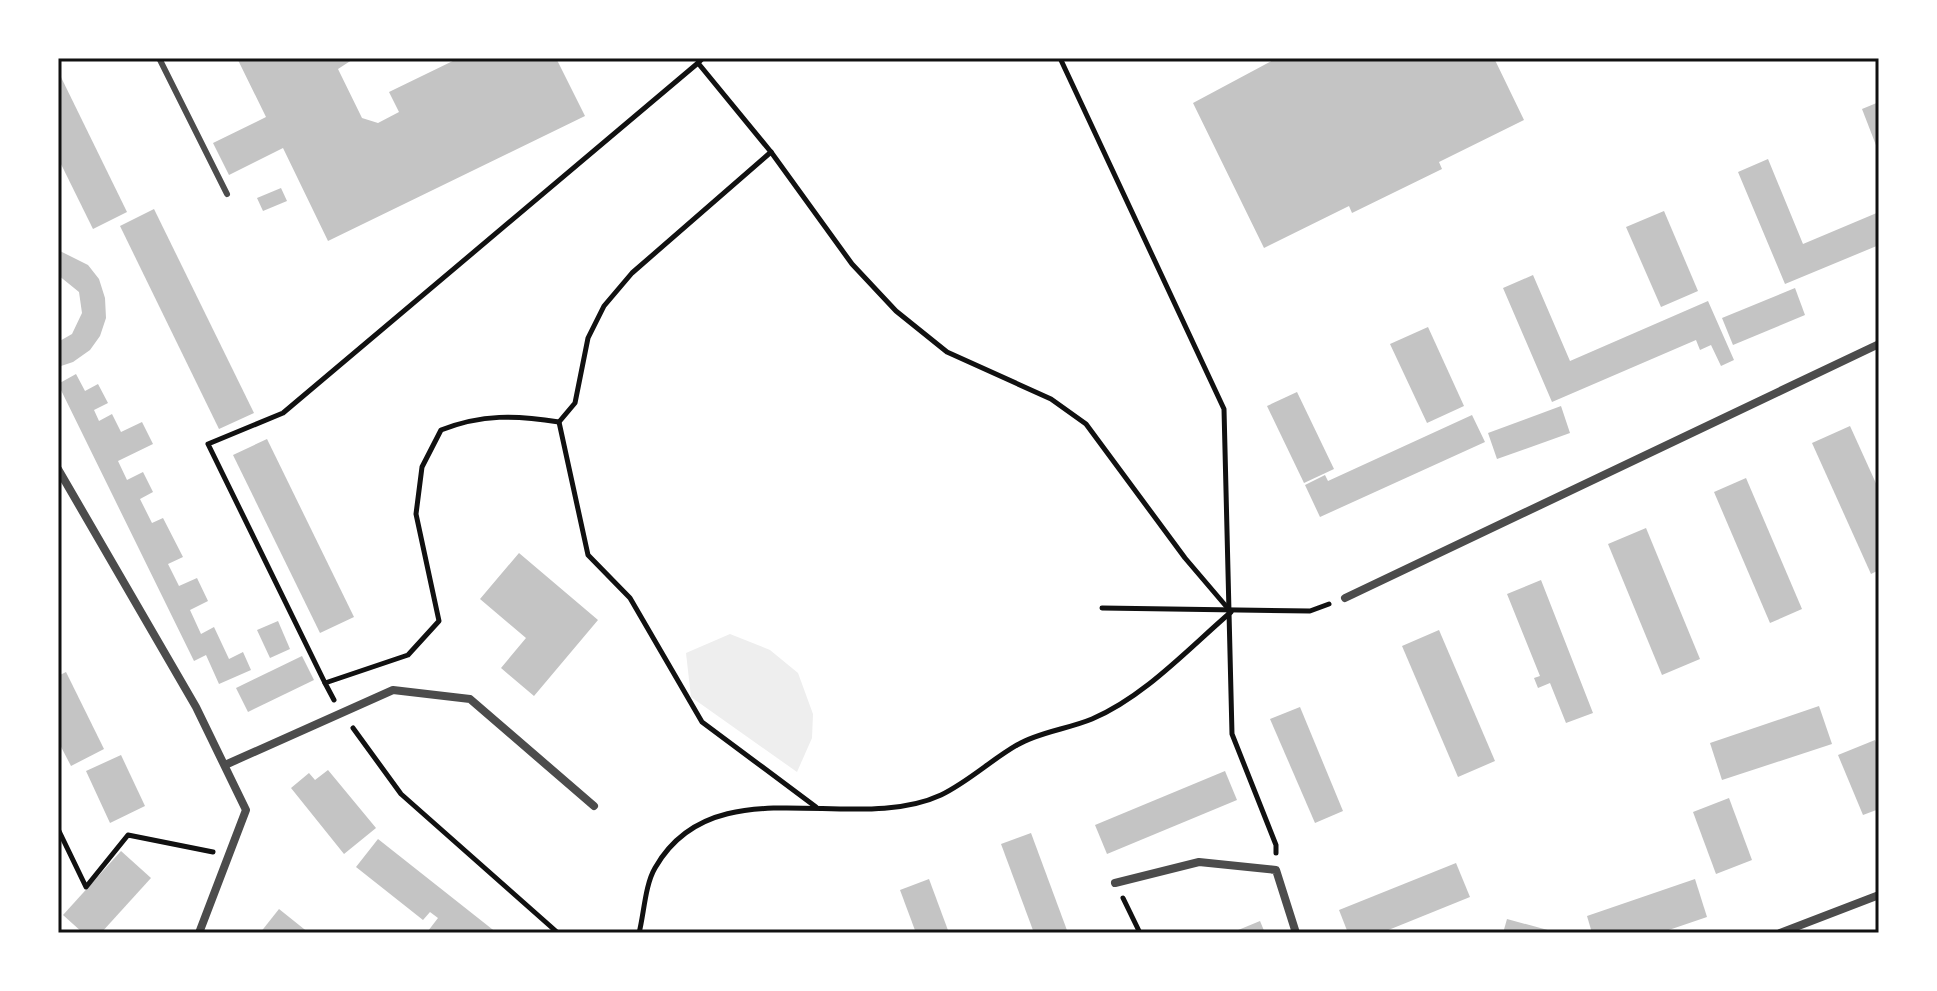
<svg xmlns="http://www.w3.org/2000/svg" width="1937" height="991" viewBox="0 0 1937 991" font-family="Quicksand,sans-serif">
<rect width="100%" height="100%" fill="#fff"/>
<polygon fill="#eee" points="730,634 770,650 798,673 813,714 812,738 797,772 691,697 686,653"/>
<g fill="#c4c4c4">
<polygon points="237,58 355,58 338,69 362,118 378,123 399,112 389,92 459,58 556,58 585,116 328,241 283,148 229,175 213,143 266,117"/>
<polygon points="1277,58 1494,58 1524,120 1439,162 1442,169 1352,213 1349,206 1264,248 1193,103"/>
<polygon points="58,71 127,212 93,229 58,158"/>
<polygon points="1879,102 1879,153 1862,109"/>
<polygon points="1768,159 1803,244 1879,212 1879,245 1785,284 1738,172"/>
<polygon points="281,188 287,201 263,211 257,198"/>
<polygon points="154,209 254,413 219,429 120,226"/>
<polygon points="1664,211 1698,291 1661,307 1626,227"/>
<polygon points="58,250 88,265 99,279 105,298 106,318 100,336 90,350 73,362 58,367 58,342 72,334 82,313 79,292 58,275"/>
<polygon points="1533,275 1570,361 1708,301 1734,360 1721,366 1711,345 1700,350 1696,340 1552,402 1503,288"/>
<polygon points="1795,288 1805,315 1733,345 1722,318"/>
<polygon points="1428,327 1464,406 1427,423 1390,344"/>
<polygon points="76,374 85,391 98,384 108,403 94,410 99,421 112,414 121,432 142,422 153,444 118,461 127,480 143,472 153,492 140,499 152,523 163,518 183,557 168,564 179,586 197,578 208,601 190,610 201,634 214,627 229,659 243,652 251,670 219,684 206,655 194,661 58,384"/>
<polygon points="1297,392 1334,469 1304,483 1267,406"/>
<polygon points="1561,406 1570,433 1497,459 1488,433"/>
<polygon points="1472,415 1485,442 1320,517 1305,485 1325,475 1328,481"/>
<polygon points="1850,426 1879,490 1879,570 1871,574 1812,443"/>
<polygon points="267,439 354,617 320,633 233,455"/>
<polygon points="1746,478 1802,609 1770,623 1714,492"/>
<polygon points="1646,528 1700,659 1662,675 1608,544"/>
<polygon points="519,553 598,620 534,696 501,668 526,638 480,599"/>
<polygon points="1541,580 1593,713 1566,723 1550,683 1538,688 1534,678 1540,676 1507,594"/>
<polygon points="278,621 290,649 270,658 257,630"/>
<polygon points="1439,630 1495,761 1458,777 1402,646"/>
<polygon points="302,656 314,680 248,712 236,688"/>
<polygon points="66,672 104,749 71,766 58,741 58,676"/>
<polygon points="1819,706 1832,744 1722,780 1710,743"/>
<polygon points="1300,707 1343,811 1315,823 1270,719"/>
<polygon points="1875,740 1879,749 1879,809 1863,815 1838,755"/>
<polygon points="121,755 145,806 110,823 86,771"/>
<polygon points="328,770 376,828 344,854 291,788 309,773 315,780"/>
<polygon points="1225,771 1237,800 1107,854 1095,825"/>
<polygon points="1729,798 1752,860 1716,874 1693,812"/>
<polygon points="1031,833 1068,933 1034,933 1001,844"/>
<polygon points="378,839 497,933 430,933 428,931 438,918 430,912 423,920 356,867"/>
<polygon points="121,851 151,878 101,933 83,933 63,915"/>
<polygon points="1456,863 1470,897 1381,933 1348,933 1339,910"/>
<polygon points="929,879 949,933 916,933 900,890"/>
<polygon points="1695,879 1707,917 1660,933 1592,933 1587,916"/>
<polygon points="279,909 309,933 260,933"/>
<polygon points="1507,919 1555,932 1555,933 1503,933"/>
<polygon points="1260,921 1265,933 1231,933"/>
</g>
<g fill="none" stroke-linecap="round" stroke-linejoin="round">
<g stroke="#111" stroke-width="5">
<polyline points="1060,58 1224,409 1232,734 1276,845 1276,853"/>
<polyline points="771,152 632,273 604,306 588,338 575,403 559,422 588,555 630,598 702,722 816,807"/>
<polyline points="1102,608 1310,611 1329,604"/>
<polyline points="325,683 208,444 283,413 698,63"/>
<path d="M334,700L325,683L408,655L439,621L416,514L422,467L441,430C482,414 516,415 559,422"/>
<polyline points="353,728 401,794 558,933"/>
<polyline points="58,829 86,887 128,835 213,852"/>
<polyline points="1123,898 1140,933"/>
<path d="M639,933C644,914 645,885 655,868C714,764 853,836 941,795C968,782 991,760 1017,745C1039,732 1068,729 1092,719C1144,697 1188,649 1231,612L1185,558L1086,424L1051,399L947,352L896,311L852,264L771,152L698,63L703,58"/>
</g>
<polyline stroke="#4c4c4c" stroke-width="6" points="159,58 227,194"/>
<g stroke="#4c4c4c" stroke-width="8">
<polyline points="58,469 196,707 246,810 199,933"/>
<polyline points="1345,598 1879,344"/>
<polyline points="225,765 393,690 470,699 594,806"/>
<polyline points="1115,883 1199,862 1276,870 1296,933"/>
<polyline points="1780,933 1879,895"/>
</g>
</g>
<rect width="1937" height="991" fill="none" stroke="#ffffff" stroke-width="120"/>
<rect x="60" y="60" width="1817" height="871" fill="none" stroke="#111" stroke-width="3"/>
</svg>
